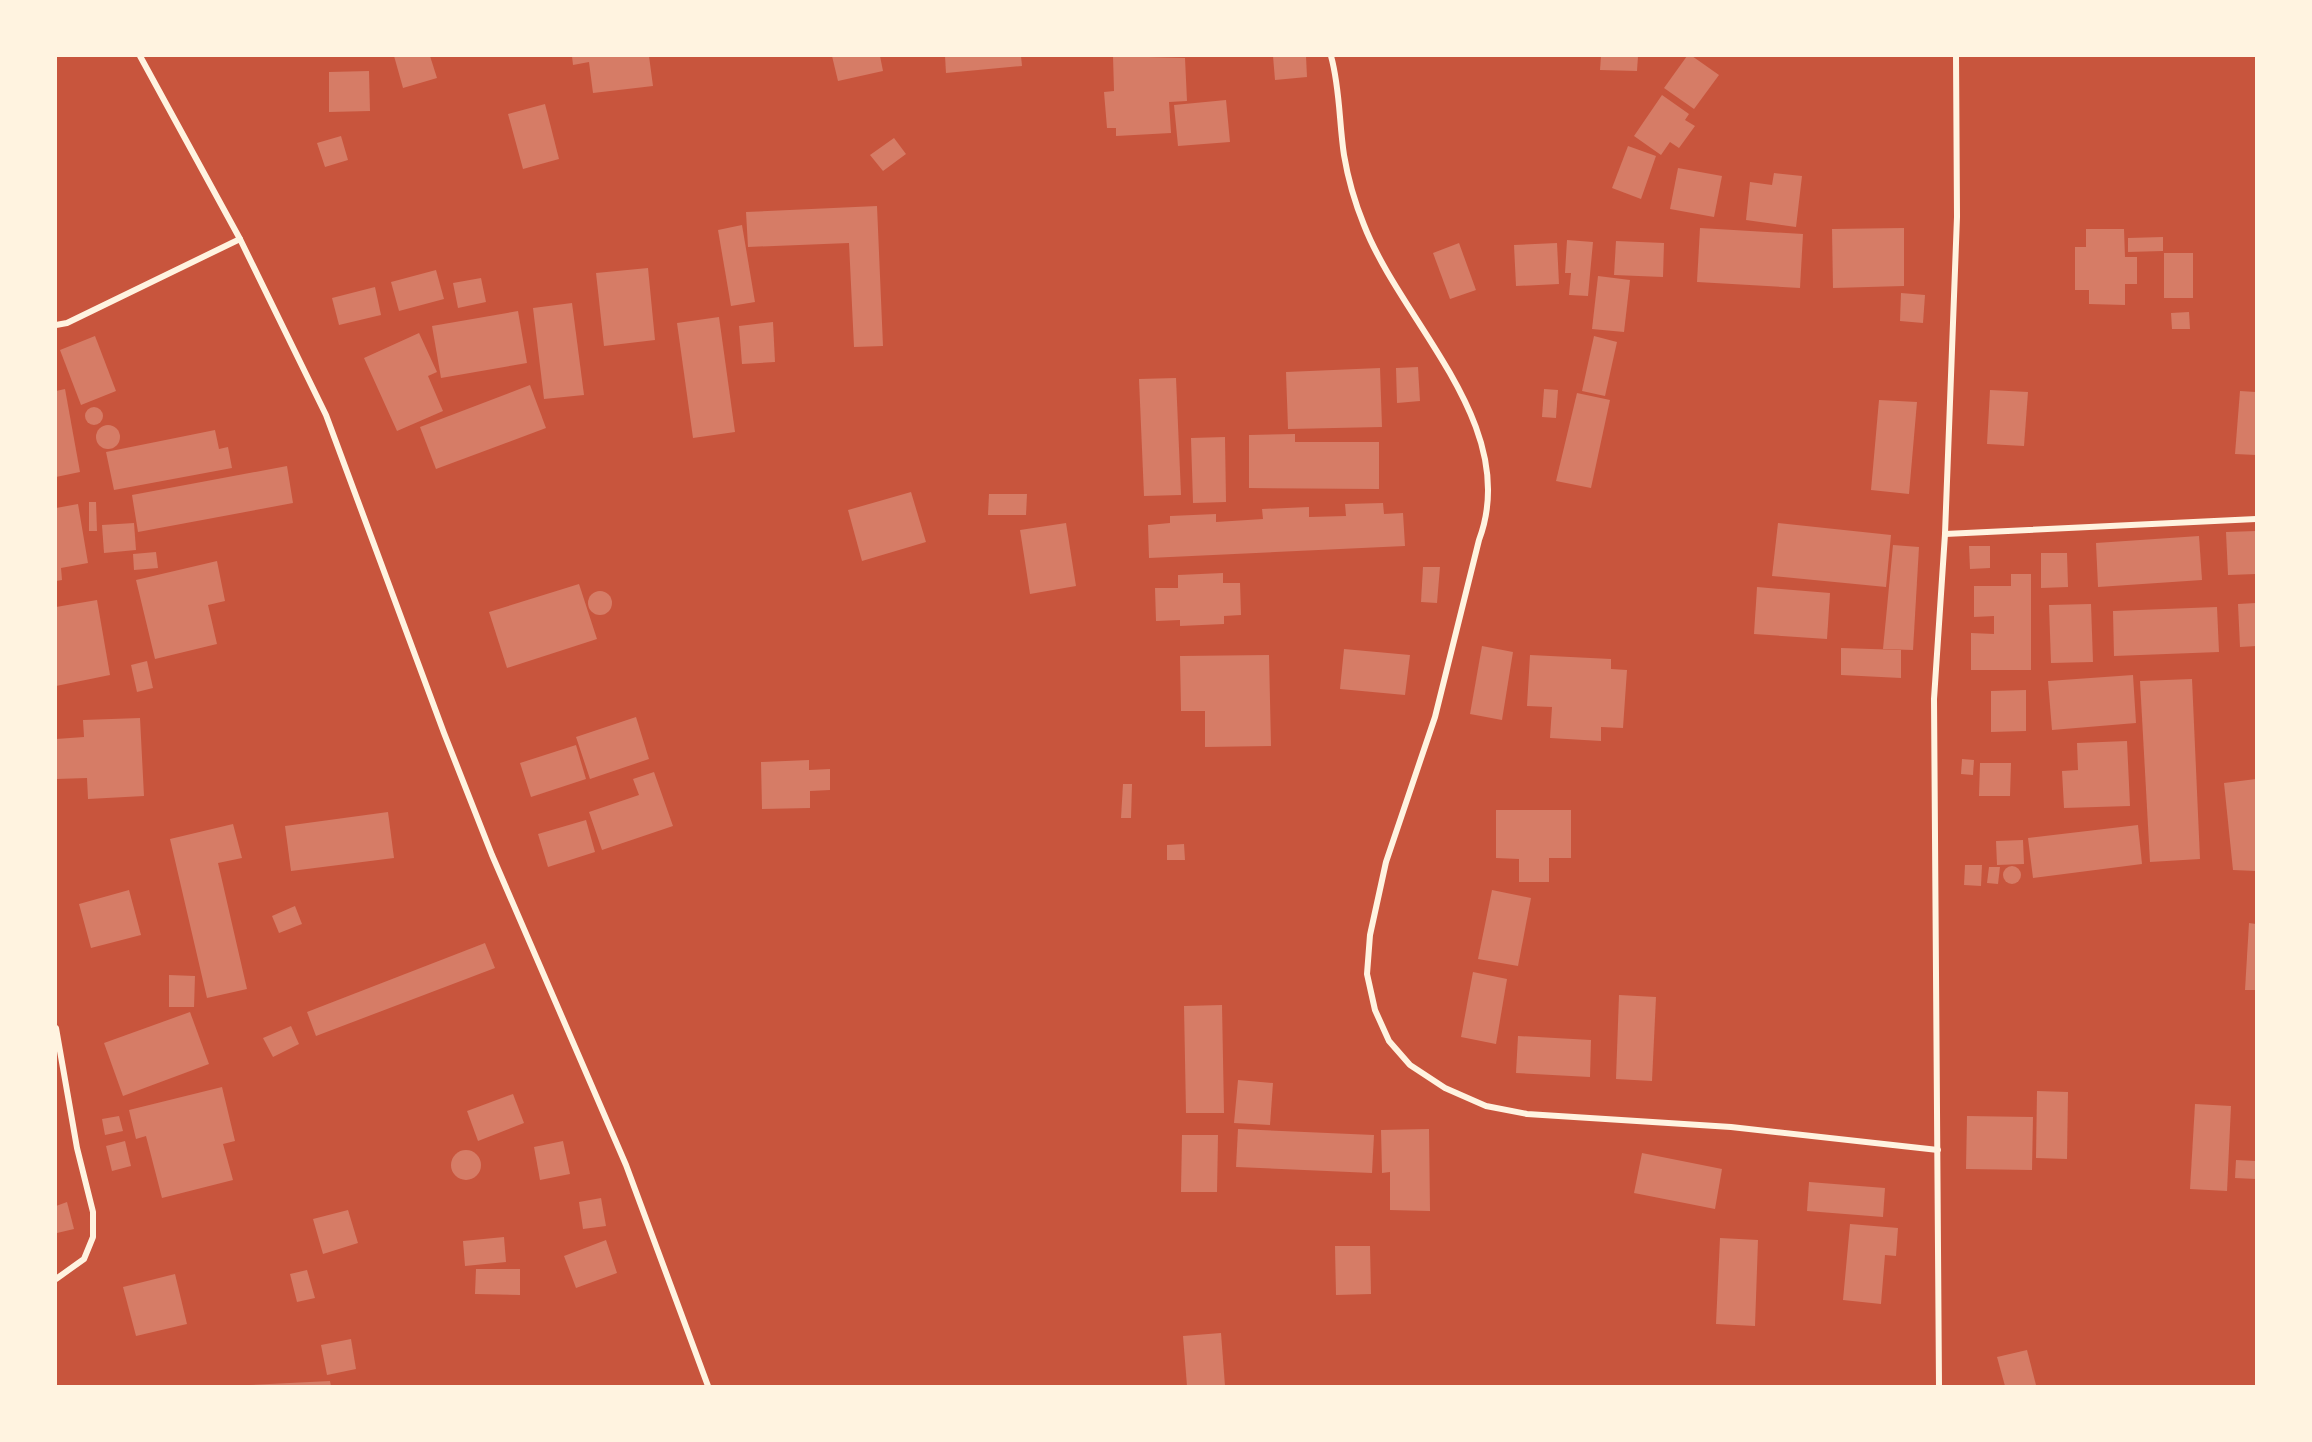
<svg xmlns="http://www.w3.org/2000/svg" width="2312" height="1442" viewBox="0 0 2312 1442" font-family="'Fira Sans',sans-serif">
<rect width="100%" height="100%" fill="#c8553d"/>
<g fill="#d67c66">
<polygon points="394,56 430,56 437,78 403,88"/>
<polygon points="572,56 649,56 653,86 593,93 589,62 573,65"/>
<polygon points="832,56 880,56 883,71 838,81"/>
<polygon points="945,56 1021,56 1022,66 946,73"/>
<polygon points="1113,56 1185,58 1187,101 1169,102 1171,133 1116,136 1116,128 1107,128 1104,92 1114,91"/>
<polygon points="1273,56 1306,56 1307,77 1275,80"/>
<polygon points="1601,56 1638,56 1637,71 1600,70"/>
<polygon points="1687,56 1692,56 1719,75 1694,109 1664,88"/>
<polygon points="369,71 370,111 329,112 329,72"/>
<polygon points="1662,95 1689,114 1685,120 1695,126 1679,148 1670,142 1661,155 1634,136"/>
<polygon points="1226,100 1230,142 1178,146 1174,105"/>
<polygon points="545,104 559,159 523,169 508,114"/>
<polygon points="341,136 348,160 325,167 317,143"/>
<polygon points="894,138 906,154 883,171 870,155"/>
<polygon points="1628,146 1656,156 1641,199 1612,188"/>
<polygon points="1678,168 1722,176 1714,217 1670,209"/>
<polygon points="1774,173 1802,176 1796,227 1746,220 1750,182 1772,185"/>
<polygon points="877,206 883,346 854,347 849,243 748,247 746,212"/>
<polygon points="742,225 755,302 731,306 718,230"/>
<polygon points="1700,228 1803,234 1800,288 1697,282"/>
<polygon points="1904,228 1904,286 1833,288 1832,229"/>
<polygon points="2086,229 2124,229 2125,257 2137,257 2137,284 2125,284 2125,305 2089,304 2089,290 2075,290 2075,247 2086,247"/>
<polygon points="2163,237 2163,251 2128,252 2128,238"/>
<polygon points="1567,240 1593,242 1588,296 1569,295 1571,273 1565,273"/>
<polygon points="1616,241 1664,243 1663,277 1614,275"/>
<polygon points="1459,243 1476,290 1450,299 1433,253"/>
<polygon points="1557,243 1559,284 1516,286 1514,245"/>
<rect x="2164" y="253" width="29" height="45"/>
<polygon points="648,268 655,340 604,346 596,273"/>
<polygon points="436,270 444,299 399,311 391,282"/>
<polygon points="1598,276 1630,280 1624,332 1592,329"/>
<polygon points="481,278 486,302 458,308 453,283"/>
<polygon points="375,287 381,315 339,325 332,298"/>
<polygon points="1901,293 1925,295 1923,323 1900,321"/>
<polygon points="572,303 584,395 544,399 533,308"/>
<polygon points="518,311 527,363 441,378 432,326"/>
<polygon points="2189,312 2190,329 2172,329 2171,313"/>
<polygon points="719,317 735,432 693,438 677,323"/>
<polygon points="773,322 775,362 742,364 739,326"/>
<polygon points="419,333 437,372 428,376 443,411 397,431 364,358"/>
<polygon points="95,336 116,391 81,405 60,350"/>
<polygon points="1594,336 1617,342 1605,396 1582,391"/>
<polygon points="1418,367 1420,401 1397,403 1396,368"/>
<polygon points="1380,368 1382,427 1288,429 1286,372"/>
<polygon points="1176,378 1181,495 1144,496 1139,379"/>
<polygon points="530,385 546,428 436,469 420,427"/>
<polygon points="65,389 80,472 56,477 56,391"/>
<polygon points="1544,389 1558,390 1556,418 1542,417"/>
<polygon points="1990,390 2028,392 2024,446 1987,444"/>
<polygon points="2240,391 2256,392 2256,455 2235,454"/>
<polygon points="1577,393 1610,400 1591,488 1556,481"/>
<polygon points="1879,400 1917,402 1909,494 1871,490"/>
<circle cx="94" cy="416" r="9"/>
<circle cx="108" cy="437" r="12"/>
<polygon points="215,430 219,449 228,447 232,468 114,490 106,452"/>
<polygon points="1295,434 1295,442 1379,442 1379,489 1249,488 1249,435"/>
<polygon points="1225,437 1226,502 1193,503 1191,438"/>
<polygon points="287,466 293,503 138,532 132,495"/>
<polygon points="911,492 926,542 862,561 848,510"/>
<polygon points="989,494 1027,494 1026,515 988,515"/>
<polygon points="89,502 96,502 97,531 89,531"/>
<polygon points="1383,503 1384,514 1403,513 1405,546 1149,558 1148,525 1170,523 1170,516 1216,514 1216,522 1263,519 1262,509 1309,507 1309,517 1346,516 1345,504"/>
<polygon points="78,504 88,563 61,568 62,580 56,581 56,508"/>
<polygon points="134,523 136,550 104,553 102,525"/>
<polygon points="1066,523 1076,586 1030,594 1020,530"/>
<polygon points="1778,523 1891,535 1886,587 1772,576"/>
<polygon points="2256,531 2256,574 2228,575 2226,532"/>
<polygon points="2199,536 2202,580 2098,587 2096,543"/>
<polygon points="1893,545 1919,547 1913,650 1883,649"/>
<polygon points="1969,546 1990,546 1990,568 1970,569"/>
<polygon points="156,552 158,568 134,570 133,554"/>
<polygon points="2041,553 2067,553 2068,587 2041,588"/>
<polygon points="217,561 225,601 208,605 217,644 155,659 136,580"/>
<polygon points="1423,567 1440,567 1437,603 1421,602"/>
<polygon points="1223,573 1223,583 1240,583 1241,615 1224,616 1224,624 1180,626 1180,620 1156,621 1155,588 1178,588 1178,575"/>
<polygon points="2011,574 2031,574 2031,670 1971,670 1971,633 1994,634 1994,616 1974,617 1974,586 2011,586"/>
<polygon points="579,584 597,639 507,668 489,612"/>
<polygon points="1757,587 1830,593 1827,639 1754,634"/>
<circle cx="600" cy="603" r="12"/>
<polygon points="97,600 110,675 56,686 56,607"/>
<polygon points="2256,603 2256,646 2240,647 2238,604"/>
<polygon points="2091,604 2093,662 2051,663 2049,605"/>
<polygon points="2217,607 2219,652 2114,656 2113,611"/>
<polygon points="1482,646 1513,652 1502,720 1470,714"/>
<polygon points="1841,648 1901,650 1901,678 1841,675"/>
<polygon points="1344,649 1410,655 1405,695 1340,689"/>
<polygon points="1269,655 1271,746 1205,747 1205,711 1181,711 1180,656"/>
<polygon points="1530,655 1611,659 1611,669 1627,670 1623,728 1601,727 1601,741 1550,738 1552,707 1527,706"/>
<polygon points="147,661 153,688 137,692 131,665"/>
<polygon points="2133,675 2136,723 2052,730 2048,681"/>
<polygon points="2192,679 2200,859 2150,862 2140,681"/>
<polygon points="2026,690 2026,731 1991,732 1991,691"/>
<polygon points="636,717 649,759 590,779 576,737"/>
<polygon points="140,718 144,796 88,799 87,778 56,779 56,739 84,737 83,720"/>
<polygon points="2127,741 2130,806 2064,808 2062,771 2078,770 2077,743"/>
<polygon points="576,745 586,779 531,797 520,763"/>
<polygon points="1962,759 1974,760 1973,775 1961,774"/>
<polygon points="809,760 809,770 830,769 830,790 810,791 810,808 762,809 761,762"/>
<polygon points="1980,763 2011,763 2010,796 1979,796"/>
<polygon points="654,772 673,826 602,850 589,812 639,795 633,779"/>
<polygon points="2256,779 2256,871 2233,870 2224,783"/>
<polygon points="1123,784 1132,784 1131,818 1121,818"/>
<polygon points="1496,810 1571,810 1571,858 1549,858 1549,882 1519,882 1519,859 1496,858"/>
<polygon points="388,812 394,858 291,871 285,826"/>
<polygon points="586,820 595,852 548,867 538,834"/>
<polygon points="233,824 242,858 218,863 247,989 207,998 170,839"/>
<polygon points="2138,825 2142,864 2033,878 2028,838"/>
<polygon points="2023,840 2024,864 1997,865 1996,841"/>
<polygon points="1184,844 1185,860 1167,860 1167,845"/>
<polygon points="1965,865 1982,865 1981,886 1964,885"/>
<circle cx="2012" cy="875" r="9"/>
<polygon points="1989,867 2000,867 1998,884 1987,883"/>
<polygon points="129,890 141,935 91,948 79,904"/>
<polygon points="1492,890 1531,898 1518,966 1478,959"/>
<polygon points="295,906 302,924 279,933 272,916"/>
<polygon points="2249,923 2256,924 2256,990 2245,990"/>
<polygon points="485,943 495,968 316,1036 307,1012"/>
<polygon points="1473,972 1507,979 1496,1044 1461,1037"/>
<polygon points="169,975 195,976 194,1007 169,1007"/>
<polygon points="1619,995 1656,997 1652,1081 1616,1079"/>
<polygon points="1222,1005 1224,1113 1186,1113 1184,1006"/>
<polygon points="190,1012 209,1064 123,1096 104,1043"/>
<polygon points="291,1026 299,1044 273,1057 263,1038"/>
<polygon points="1518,1036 1591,1040 1590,1077 1516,1073"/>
<polygon points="1238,1080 1273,1083 1270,1125 1234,1123"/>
<polygon points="222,1087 235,1141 223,1144 233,1180 162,1198 146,1136 136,1139 129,1110"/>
<polygon points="2037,1091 2068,1092 2067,1159 2036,1158"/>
<polygon points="513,1094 524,1123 478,1141 467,1111"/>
<polygon points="2195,1104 2231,1106 2227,1191 2190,1189"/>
<polygon points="119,1116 123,1131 105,1135 102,1119"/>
<polygon points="1967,1116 2033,1117 2032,1170 1966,1169"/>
<polygon points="1238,1129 1374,1135 1372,1173 1236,1167"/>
<polygon points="1429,1129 1430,1211 1390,1210 1390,1172 1382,1173 1381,1130"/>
<polygon points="1182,1135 1218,1135 1217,1192 1181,1192"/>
<polygon points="125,1141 131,1166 112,1171 106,1146"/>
<polygon points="563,1141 570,1174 540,1180 534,1147"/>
<circle cx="466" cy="1165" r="15"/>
<polygon points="1642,1153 1722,1169 1715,1209 1634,1193"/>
<polygon points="2236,1160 2256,1161 2256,1179 2235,1178"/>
<polygon points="1809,1182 1885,1188 1883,1217 1807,1211"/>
<polygon points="601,1198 606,1226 583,1229 579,1202"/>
<polygon points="67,1202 74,1229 57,1233 56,1206"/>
<polygon points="348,1210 358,1243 323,1254 313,1219"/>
<polygon points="1850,1224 1898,1228 1896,1256 1885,1255 1881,1304 1843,1300"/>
<polygon points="504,1237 506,1262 465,1266 463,1241"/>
<polygon points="1720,1238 1758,1240 1755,1326 1716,1324"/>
<polygon points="606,1240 617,1273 576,1288 564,1256"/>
<polygon points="1335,1246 1370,1246 1371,1294 1336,1295"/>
<polygon points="476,1269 520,1269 520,1295 475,1294"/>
<polygon points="307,1270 315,1298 297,1302 290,1274"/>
<polygon points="175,1274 187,1324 136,1336 123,1287"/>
<polygon points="1221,1333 1225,1386 1187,1386 1183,1336"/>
<polygon points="351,1339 356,1369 327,1375 321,1345"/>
<polygon points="2027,1350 2036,1385 2005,1386 1997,1357"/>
<polygon points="330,1381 331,1386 250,1386 249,1385"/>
</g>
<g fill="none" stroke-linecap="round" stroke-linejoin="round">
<g stroke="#fff3e0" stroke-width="6">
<polyline points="140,56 240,239 326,415 444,733 492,855 626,1165 708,1386"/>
<path d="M1331,56C1340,88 1339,122 1344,155C1348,179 1355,203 1364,225C1402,323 1522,426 1479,540L1435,717L1386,862L1370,935L1367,974L1375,1010L1389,1041L1410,1065L1445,1088L1486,1106L1527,1114L1731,1127L1938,1150"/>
<polyline points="56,325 67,323 240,239"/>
<polyline points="1945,534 2256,519"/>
<polyline points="56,1028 77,1148 93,1212 93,1237 84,1259 56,1279"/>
<polyline points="1939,1386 1934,699 1945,534 1957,217 1956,56"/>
</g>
</g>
<rect width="2312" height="1442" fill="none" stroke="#fff3e0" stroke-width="114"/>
</svg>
